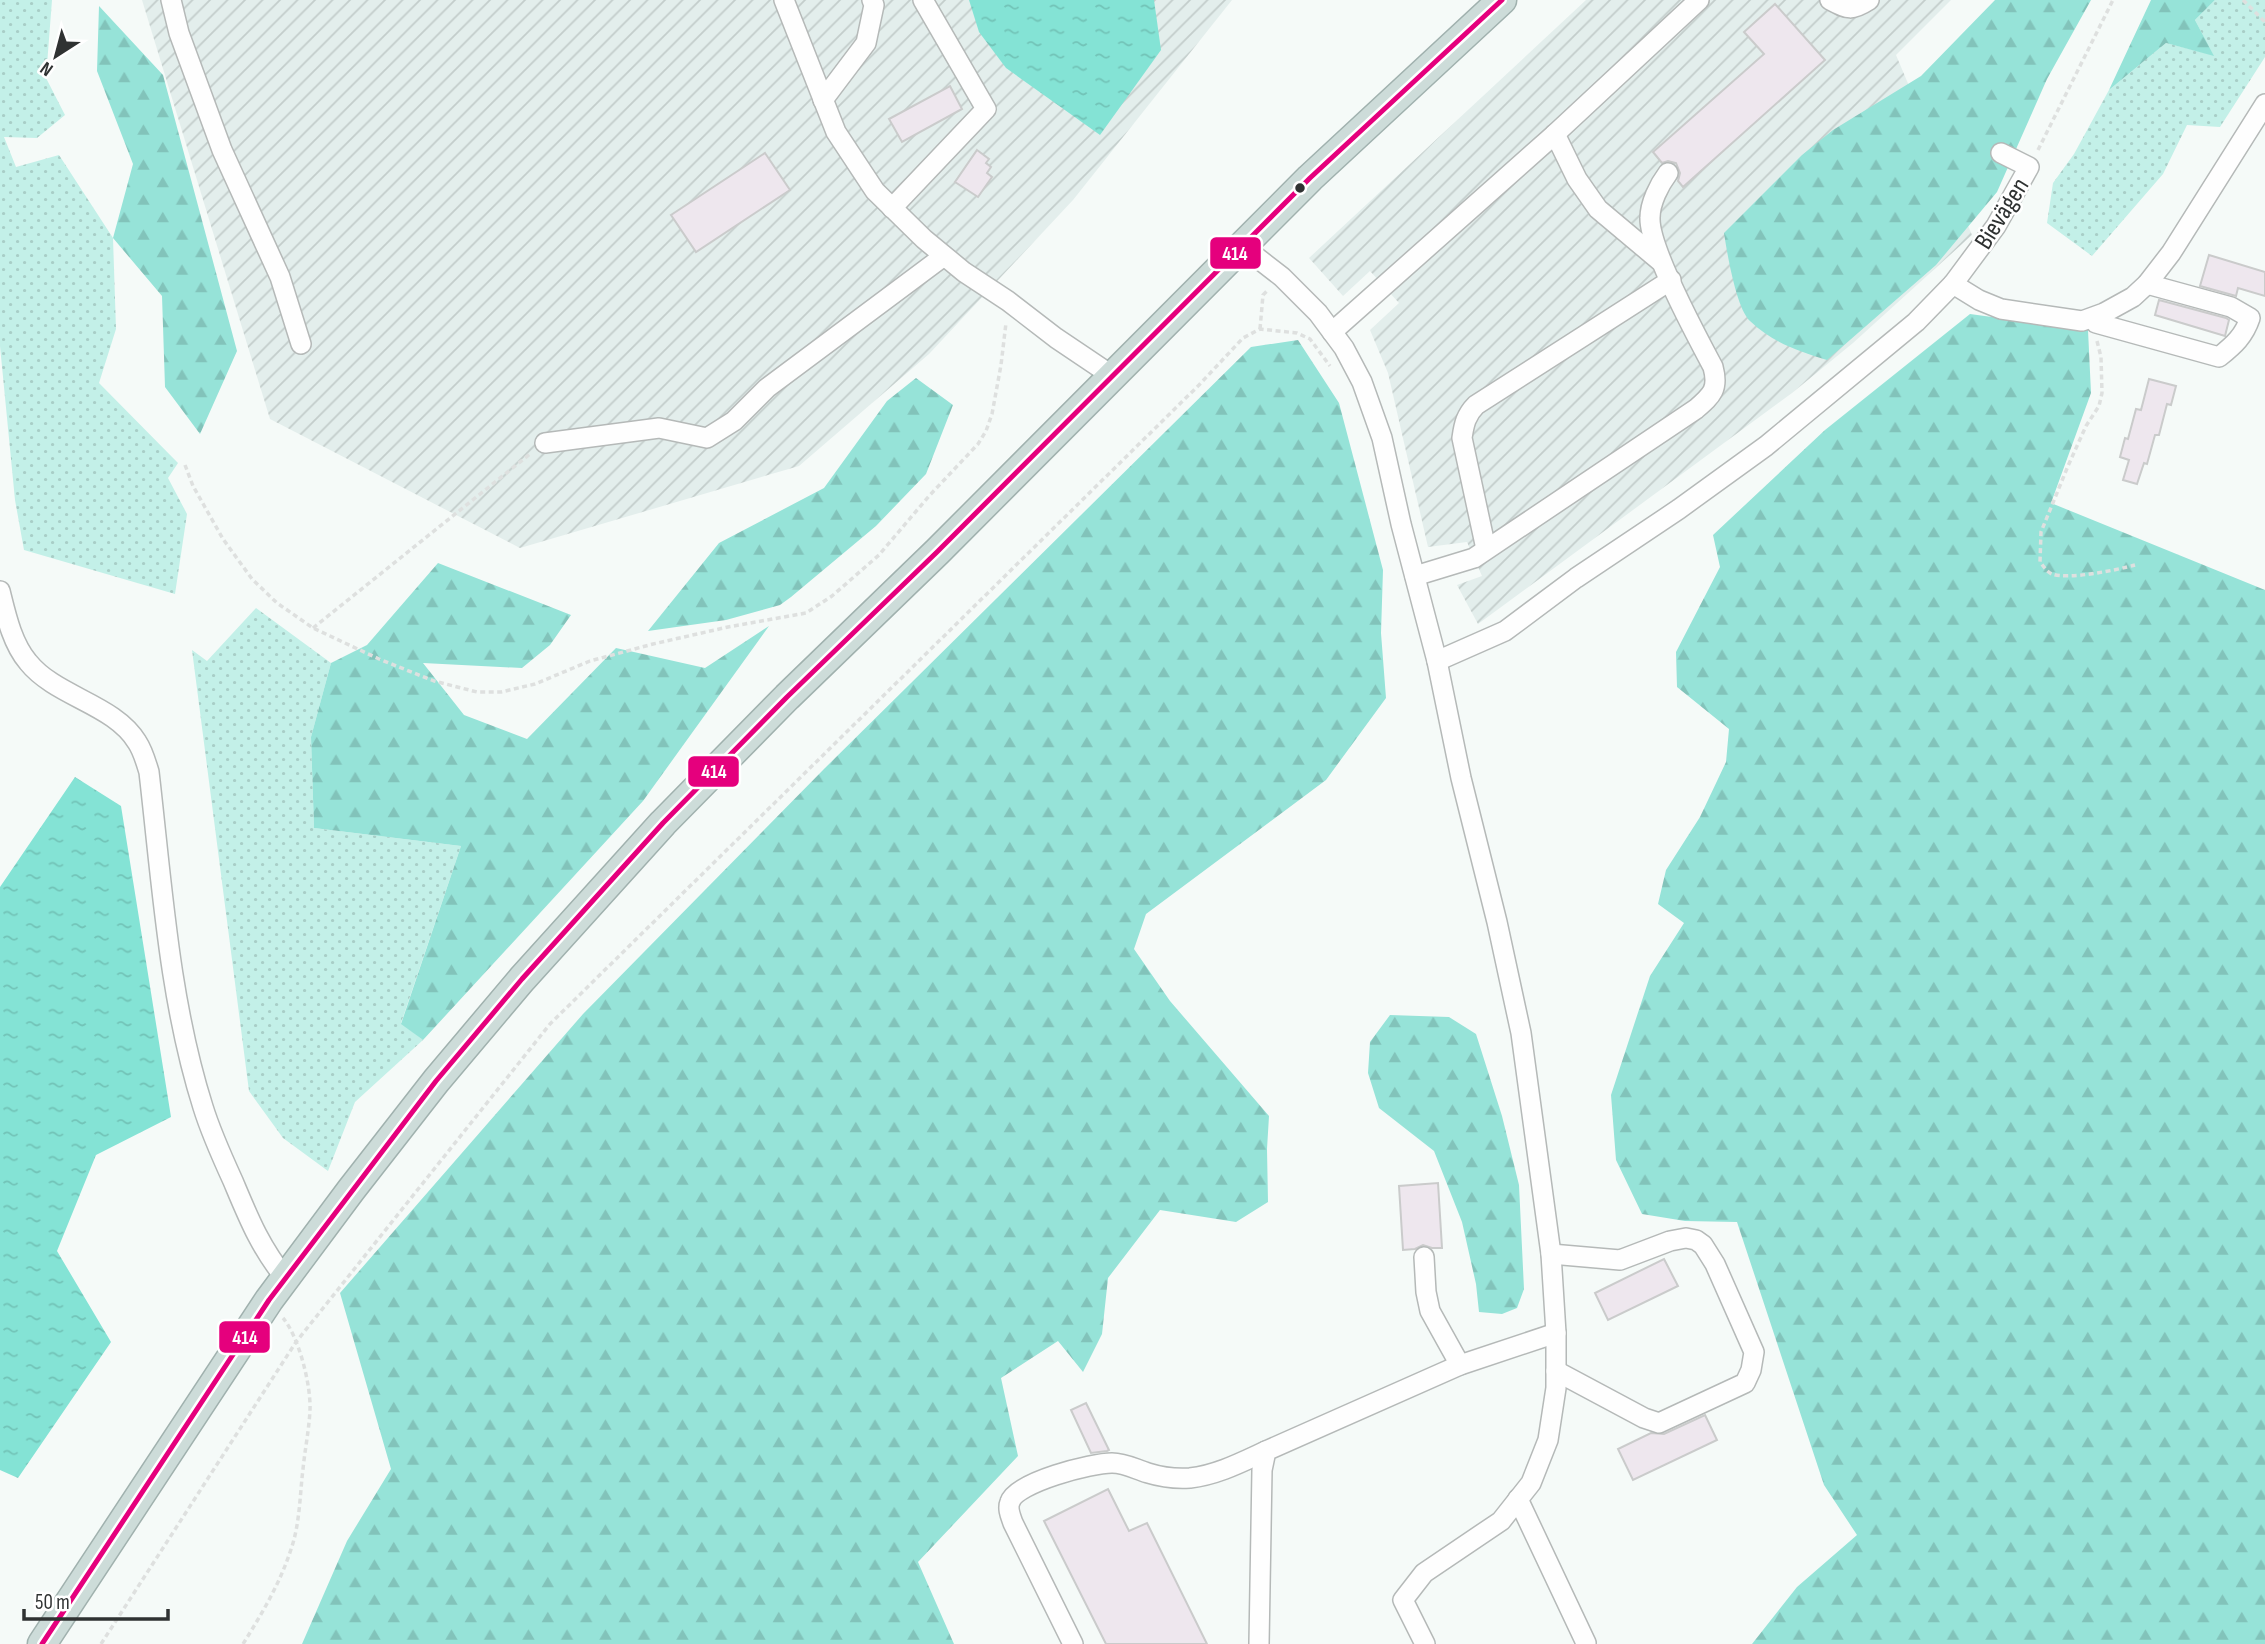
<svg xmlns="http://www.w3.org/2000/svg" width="2265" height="1644" viewBox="0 0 2265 1644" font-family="'Sofia Sans Condensed',sans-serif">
<defs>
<pattern id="industrial-furrows" width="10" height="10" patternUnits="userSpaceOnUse" patternTransform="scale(1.75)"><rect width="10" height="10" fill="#e3eeec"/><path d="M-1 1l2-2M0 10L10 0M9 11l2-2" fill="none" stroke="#c3cdcb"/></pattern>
<pattern id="grass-dots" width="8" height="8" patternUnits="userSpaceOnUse" patternTransform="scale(1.75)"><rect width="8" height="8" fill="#c3f0e8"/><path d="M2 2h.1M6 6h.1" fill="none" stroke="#a8cec7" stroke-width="1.8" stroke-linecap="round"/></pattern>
<pattern id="forest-firs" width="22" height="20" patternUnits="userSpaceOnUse" patternTransform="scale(1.75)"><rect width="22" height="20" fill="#96e3d8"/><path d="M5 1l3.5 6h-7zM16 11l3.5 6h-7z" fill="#82c3ba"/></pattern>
<pattern id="water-ripples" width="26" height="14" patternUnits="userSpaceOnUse" patternTransform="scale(1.75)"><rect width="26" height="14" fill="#84e3d5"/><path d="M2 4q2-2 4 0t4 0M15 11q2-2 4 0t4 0" fill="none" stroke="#72c3b7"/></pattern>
</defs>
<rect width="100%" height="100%" fill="#f5faf8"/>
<g fill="url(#industrial-furrows)">
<polygon points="142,0 1232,0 1073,200 929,354 799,466 520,548 270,419"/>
<polygon points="1586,0 1951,0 1896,55 1972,235 1853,343 1792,393 1478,624 1457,585 1482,576 1467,542 1428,547 1388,373 1370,330 1399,303 1370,271 1343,296 1309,258"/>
</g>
<g fill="url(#grass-dots)">
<polygon points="0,0 52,0 46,78 65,115 37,138 4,137 16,167 59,155 113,238 116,329 99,383 178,463 168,478 187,514 175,594 24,550 15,500 0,346"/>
<polygon points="2215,0 2265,0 2265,57 2220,127 2187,125 2163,174 2092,256 2047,223 2053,183 2074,154 2109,90 2166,43 2213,55 2195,20"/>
<polygon points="256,608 331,663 311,737 314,828 461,846 401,1023 423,1040 355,1102 328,1171 283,1138 249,1091 192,650 207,661"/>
</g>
<g fill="url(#forest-firs)">
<path d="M1995,0H2091L2047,79L1997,192L1936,265L1827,360C1798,351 1773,343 1750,321C1736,308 1727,252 1724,233L1802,155L1833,130L1921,76Z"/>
<polygon points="2151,0 2215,0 2195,20 2214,56 2166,43 2109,90"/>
<polygon points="99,6 163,75 237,351 200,434 165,387 162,296 113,238 133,164 97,71"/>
<polygon points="1970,314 2088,330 2091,393 2051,503 2265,590 2265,1644 1752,1644 1797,1587 1857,1535 1824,1485 1737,1222 1685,1221 1642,1214 1616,1160 1611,1095 1650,976 1684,923 1658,904 1666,870 1700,817 1726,762 1729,729 1677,687 1676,652 1720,567 1713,535 1825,430"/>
<polygon points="1298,340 1339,403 1383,570 1381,633 1386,698 1326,780 1146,914 1134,949 1170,1001 1269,1116 1267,1149 1268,1202 1236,1222 1160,1210 1108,1278 1102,1334 1083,1372 1058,1341 1001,1378 1018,1456 918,1562 954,1644 302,1644 347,1541 391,1469 340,1293 583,1014 824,769 1251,347"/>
<polygon points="916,378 953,405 926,474 876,526 791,597 780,605 726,620 648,631 719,543 824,488 887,401"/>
<polygon points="438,563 571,615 550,645 522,668 423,663 464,715 527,739 616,648 705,668 769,626 643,801 423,1040 401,1024 461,846 314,828 311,737 331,663 367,645"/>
<polygon points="1390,1015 1449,1017 1476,1034 1502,1116 1519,1185 1524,1289 1517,1308 1502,1314 1479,1312 1476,1284 1462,1222 1434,1151 1379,1108 1368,1073 1370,1042"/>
</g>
<g fill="url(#water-ripples)">
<polygon points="969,0 1154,0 1161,50 1100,135 1006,68 979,32"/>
<polygon points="75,777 121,806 171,1117 96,1155 57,1251 111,1342 18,1478 0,1470 0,887"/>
</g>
<g fill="#eee7ee" stroke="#cacbcb" stroke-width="2">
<polygon points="1775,4 1825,60 1683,187 1678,181 1680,173 1676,163 1668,161 1662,163 1653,152 1764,54 1744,32"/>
<polygon points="950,86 962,109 902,142 889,119"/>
<polygon points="977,150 989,159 986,163 991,167 987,173 992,177 978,197 955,182"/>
<polygon points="765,153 790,190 696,252 671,215"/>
<polygon points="2209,255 2265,272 2265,296 2238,288 2236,296 2200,286"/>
<polygon points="2159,300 2226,318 2229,320 2225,336 2155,315"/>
<polygon points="2149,379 2176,386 2171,405 2167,404 2159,435 2155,435 2147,464 2144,463 2137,484 2123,480 2129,460 2120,457 2125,438 2128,439 2136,409 2141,410"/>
<polygon points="1438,1183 1442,1248 1432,1248 1423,1245 1415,1249 1403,1250 1399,1186"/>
<polygon points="1664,1259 1678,1286 1608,1320 1595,1293"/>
<polygon points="1086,1403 1109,1450 1107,1451 1091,1453 1071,1410"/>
<polygon points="1705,1415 1717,1440 1633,1480 1618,1449 1651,1433 1664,1434"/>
<polygon points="1108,1489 1129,1531 1147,1523 1207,1644 1106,1644 1044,1521"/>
</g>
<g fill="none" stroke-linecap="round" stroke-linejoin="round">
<g stroke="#b5b9b8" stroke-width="22">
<g id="minor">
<polyline points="171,0 179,33 222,150 280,277 301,344"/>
<polyline points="784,0 836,132 875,191 924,239 964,272 1008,301 1056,338 1111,375"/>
<path d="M1830,0C1848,10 1852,11 1869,0"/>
<polyline points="823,100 866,43 874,5 872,0"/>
<polyline points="1555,134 1577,179 1598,209 1660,261"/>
<polyline points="892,208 986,109 923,0"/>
<polyline points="1242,246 1282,277 1318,313 1344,348 1362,382 1382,438 1401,524 1437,661 1461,778 1497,922 1521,1033 1551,1254 1556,1333 1556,1388 1548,1440 1531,1483 1501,1521 1424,1573 1403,1600 1425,1644"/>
<polyline points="1953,284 1996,226 2029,167 2001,153"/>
<path d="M2093,318L2096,323L2219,357C2234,345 2244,336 2250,318L2231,307L2147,284"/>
<polyline points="1332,332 1555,134 1699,0"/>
<polyline points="545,443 659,428 707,438 734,421 767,388 944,256"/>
<path d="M1486,549L1462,438C1464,424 1466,415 1476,405L1671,280"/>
<path d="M1415,576L1474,558L1696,409C1712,395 1719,389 1713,367C1697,337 1649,248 1650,218C1650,203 1659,185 1668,173"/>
<path d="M0,591C6,615 12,643 28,662C56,697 114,704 137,742C143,751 146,762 149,772C162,884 169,1000 203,1107C211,1133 222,1157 233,1181C249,1219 260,1247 286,1279"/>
<polyline points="1437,661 1505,631 1576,578 1679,509 1766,446 1916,322 1953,284 1979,300 2001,309 2082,321 2104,313 2133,297 2147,284 2171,253 2265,104"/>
<polyline points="1551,1254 1620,1260 1670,1241 1686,1238 1696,1240 1703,1245 1715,1264 1754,1352 1751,1370 1745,1383 1659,1423 1644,1418 1556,1371"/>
<polyline points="1424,1257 1426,1292 1430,1311 1460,1365"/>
<polyline points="1518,1499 1586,1643"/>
<path d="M1073,1644L1013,1523C1011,1517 1007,1509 1010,1502C1016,1482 1092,1463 1112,1463C1125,1463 1135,1469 1148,1473C1161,1477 1176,1479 1190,1478C1217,1475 1242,1462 1266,1451"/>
<polyline points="1259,1644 1262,1470 1266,1451 1460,1365 1556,1333"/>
</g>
</g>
<g stroke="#a0b1ae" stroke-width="31">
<polyline id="highway" points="42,1644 269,1300 351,1190 436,1081 522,979 663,823 787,697 937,552 1310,178 1502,0"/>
</g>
<g stroke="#dee0df" stroke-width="3.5" stroke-dasharray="5 3.5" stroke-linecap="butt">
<polyline points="2243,0 2265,22"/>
<polyline points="2038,150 2113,0"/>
<polyline points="1260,329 1263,295 1268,290"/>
<path d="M2097,341L2101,357L2102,393L2099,406L2086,426L2068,466L2041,532L2040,562C2044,567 2047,572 2052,574C2068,580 2117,570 2135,565"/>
<polyline points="185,465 193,486 223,539 252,579 277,603 313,628 379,659 434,681 477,692 501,692 535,684 590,661 653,644 728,627 806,613 832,596 879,555 929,496 978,444 986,431 992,414 1001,365 1006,323"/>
<polyline points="313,628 530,454"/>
<polyline points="101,1644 296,1342 550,1024 1199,385 1243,338 1260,329 1297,333 1310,339 1330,366"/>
<path d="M243,1644C263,1612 282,1580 293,1543C300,1519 300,1493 303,1469C305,1449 309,1430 310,1410C311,1385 299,1337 283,1318"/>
</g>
<use href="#minor" stroke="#fefefe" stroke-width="19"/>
<use href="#highway" stroke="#cddcd9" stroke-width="28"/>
<g stroke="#fff" stroke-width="10">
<polyline id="bus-1" points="42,1644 269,1300 436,1081 522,979 663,823 787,697 937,552 1310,178 1502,0"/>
</g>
<use href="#bus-1" stroke="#e5007d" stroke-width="5"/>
</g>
<circle fill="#2f3232" stroke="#fff" stroke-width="2.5" cx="1300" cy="188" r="6"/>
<g text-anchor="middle" stroke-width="5" stroke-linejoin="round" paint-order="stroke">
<g font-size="26" fill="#2f3232" stroke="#fff">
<text transform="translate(2001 213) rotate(-58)" y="9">Bievägen</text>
</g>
</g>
<g stroke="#fff" stroke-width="2.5">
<rect x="1209" y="236" width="53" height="34" rx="7" fill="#e5007d"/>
<rect x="687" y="755" width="53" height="33" rx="7" fill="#e5007d"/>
<rect x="218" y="1320" width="53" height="34" rx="7" fill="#e5007d"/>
</g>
<g font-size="19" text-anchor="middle" font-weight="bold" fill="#fff">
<text x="1235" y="260">414</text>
<text x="714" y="778">414</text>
<text x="245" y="1344">414</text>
</g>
<g transform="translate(56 56) rotate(216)" stroke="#ffffff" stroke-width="5" paint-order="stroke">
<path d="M0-5L12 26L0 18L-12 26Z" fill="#2f3232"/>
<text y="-10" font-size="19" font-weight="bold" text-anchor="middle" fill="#2f3232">N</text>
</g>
<path d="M24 1609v10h144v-10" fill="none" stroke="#2f3232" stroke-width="3.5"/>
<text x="35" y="1609" font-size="21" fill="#2f3232" stroke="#ffffff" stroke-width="5" paint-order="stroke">50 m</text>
</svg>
